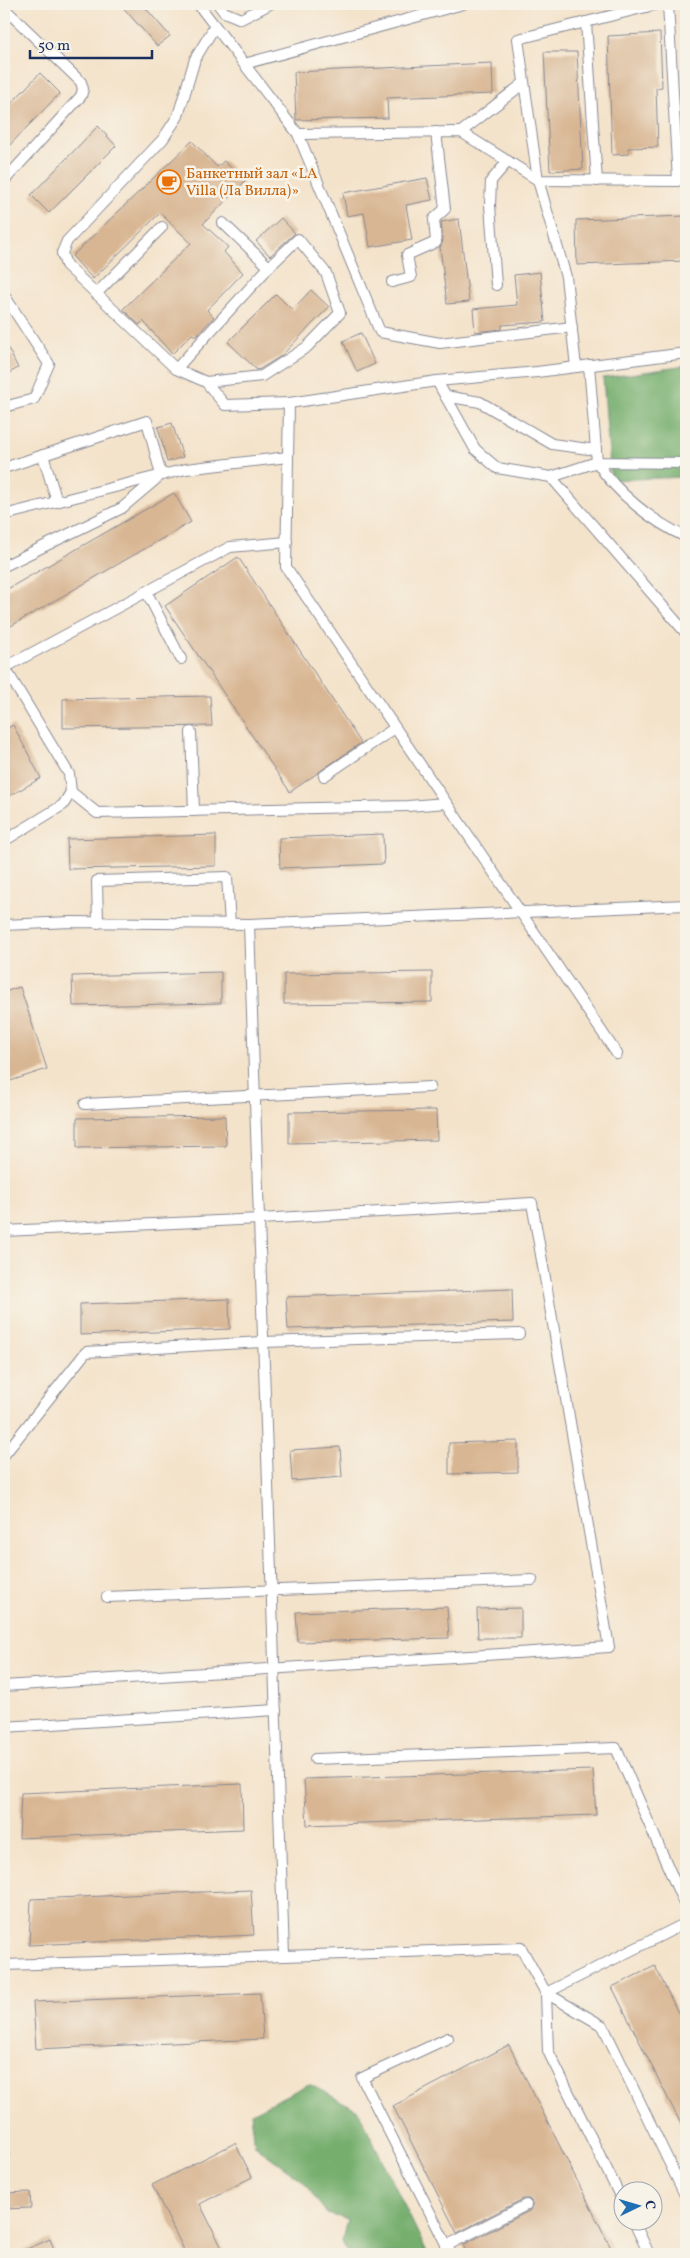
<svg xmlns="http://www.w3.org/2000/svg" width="690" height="2258" viewBox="0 0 690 2258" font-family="Vollkorn,serif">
<rect width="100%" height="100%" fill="#f7f3e8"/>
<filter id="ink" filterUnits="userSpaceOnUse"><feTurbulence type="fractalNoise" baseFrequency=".02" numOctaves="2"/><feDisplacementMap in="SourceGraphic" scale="10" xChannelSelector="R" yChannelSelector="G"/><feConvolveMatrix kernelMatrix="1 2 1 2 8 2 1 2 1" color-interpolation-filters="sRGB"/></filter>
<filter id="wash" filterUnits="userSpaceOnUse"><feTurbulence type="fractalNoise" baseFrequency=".0096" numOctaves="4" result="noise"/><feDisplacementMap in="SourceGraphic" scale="20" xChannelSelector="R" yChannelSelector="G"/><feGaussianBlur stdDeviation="1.12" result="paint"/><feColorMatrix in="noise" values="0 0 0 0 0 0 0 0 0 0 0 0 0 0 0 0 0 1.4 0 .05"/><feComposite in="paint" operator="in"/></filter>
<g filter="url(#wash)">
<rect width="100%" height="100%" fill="#f4e3cb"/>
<g fill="#74ae6d" stroke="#486e66">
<polygon points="686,366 686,477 611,480 603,378"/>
<polygon points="309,2084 358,2110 428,2254 347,2254 342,2241 347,2219 327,2214 302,2180 255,2146 251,2113"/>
</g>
<g id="blocks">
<g fill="#d8b693">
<polygon points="120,4 142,4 170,36 157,46"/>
<polygon points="660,33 662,87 656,88 658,147 628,148 629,154 612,155 608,36"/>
<polygon points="544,52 577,52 583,169 550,171"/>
<polygon points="492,63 493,94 387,98 388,118 296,120 294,72"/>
<polygon points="40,73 60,93 4,151 4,111"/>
<polygon points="98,126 116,146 49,213 31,195"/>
<polygon points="192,141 217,167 224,161 245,181 203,224 228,247 224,252 243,273 207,310 214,317 196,336 192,334 172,354 143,321 139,325 123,309 191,243 160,213 93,279 72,256"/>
<polygon points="427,178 432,200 406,205 412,240 370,247 364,213 347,216 343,193"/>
<polygon points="686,216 686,261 577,265 576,220"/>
<polygon points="281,218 295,233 270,256 256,241"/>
<polygon points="459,219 469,302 447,304 440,247 443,241 441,222"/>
<polygon points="540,272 545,322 502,325 502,329 475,332 473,309 517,305 514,275"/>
<polygon points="311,290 329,307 281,356 260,369 257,370 228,342 276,294 292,310"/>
<polygon points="361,333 375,364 357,372 343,341"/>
<polygon points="4,340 18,368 4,376"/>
<polygon points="172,423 183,457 167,462 158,427"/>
<polygon points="174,493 191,522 4,630 4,591"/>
<polygon points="238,557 361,743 290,792 165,606"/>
<polygon points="210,696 212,726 63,728 63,699"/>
<polygon points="13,725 41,778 4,799 4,730"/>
<polygon points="383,834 384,864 280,868 279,838"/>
<polygon points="216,835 216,866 68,869 67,839"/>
<polygon points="221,972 221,1003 73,1006 72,976"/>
<polygon points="432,972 432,1002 284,1004 284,974"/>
<polygon points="20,987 47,1069 4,1083 4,992"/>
<polygon points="436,1110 437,1140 289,1143 289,1112"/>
<polygon points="225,1116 226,1146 77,1148 77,1118"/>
<polygon points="512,1289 513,1322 288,1329 286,1297"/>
<polygon points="229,1299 230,1329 80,1335 80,1304"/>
<polygon points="518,1441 518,1472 449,1474 449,1443"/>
<polygon points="340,1447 342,1477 292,1481 290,1450"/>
<polygon points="447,1607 449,1638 298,1642 296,1612"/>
<polygon points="521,1608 521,1638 478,1638 477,1609"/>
<polygon points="593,1770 596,1815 307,1825 304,1779"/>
<polygon points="242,1784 243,1829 19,1838 21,1793"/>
<polygon points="251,1890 254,1935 29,1945 31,1899"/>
<polygon points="655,1966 686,2029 686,2134 612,1987"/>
<polygon points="260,1993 263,2039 36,2049 33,2002"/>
<polygon points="509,2045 614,2254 467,2254 463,2245 529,2211 532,2208 532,2202 529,2199 523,2199 457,2233 393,2106"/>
<polygon points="235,2143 252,2177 200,2204 225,2254 186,2254 152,2185"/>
<polygon points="30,2192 31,2208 4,2209 4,2193"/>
<polygon points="50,2239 56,2254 16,2254"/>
</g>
</g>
</g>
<g filter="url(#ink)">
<use href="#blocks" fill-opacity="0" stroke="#888994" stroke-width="1"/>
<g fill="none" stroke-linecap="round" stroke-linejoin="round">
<g stroke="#888994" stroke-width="12">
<g id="service">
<polyline points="198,4 298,134 380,332 440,343 572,327"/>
<polyline points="218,4 224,12 241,19 270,4"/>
<polyline points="658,4 518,39 538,180 678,181 668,4"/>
<polyline points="4,8 81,82 83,89 81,96 4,181"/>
<polyline points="586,22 597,181"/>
<polyline points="244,64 463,4"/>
<polyline points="461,132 524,83"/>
<polyline points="298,134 461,132 538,180 566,277 576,367"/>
<polyline points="223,223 269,267"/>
<polyline points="392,282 411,277 407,255 436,242 434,219 445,209 436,132"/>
<polyline points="496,285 490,205 491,181 508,161"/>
<polyline points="96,294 162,227"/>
<polyline points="4,295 49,364 34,399 4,407"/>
<polyline points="589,365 597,462 686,463"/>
<polyline points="176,369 269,267 298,239 326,273 340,313 307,347 262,376 206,382 176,369 66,265 62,253 67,241 163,139 178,116 195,59 215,26"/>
<path d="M437,381L475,449L497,468L551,477L597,462C616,493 653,522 686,537"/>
<polyline points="206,382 225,405 289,403 437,381 537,372 686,353"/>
<polyline points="445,396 480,402 552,444 596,450"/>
<polyline points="289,403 286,567 617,1054"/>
<polyline points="43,455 57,502"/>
<polyline points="4,468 147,421 161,475 122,508 4,566"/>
<polyline points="551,477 686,633"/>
<polyline points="4,515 186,469 288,457"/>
<polyline points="146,591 181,659"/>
<polyline points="4,668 230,547 287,542"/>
<polyline points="191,732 194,811"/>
<polyline points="324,776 395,728"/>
<polyline points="71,792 97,813 408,806 446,803"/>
<polyline points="4,841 63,805 71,792 69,774 5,668"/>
<polyline points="98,923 97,881 227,877 230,924"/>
<polyline points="249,924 284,1956 521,1948 546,1993 548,2051 622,2200"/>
<polyline points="4,925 70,922 249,924 686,905"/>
<polyline points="85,1104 430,1087"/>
<polyline points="4,1231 260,1219 532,1203 609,1647 4,1686"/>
<polyline points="4,1455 86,1352 263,1342 519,1334"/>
<polyline points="107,1597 532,1580"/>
<polyline points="4,1727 276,1710"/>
<polyline points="315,1759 616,1748 686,1908"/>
<polyline points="4,1965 284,1956"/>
<polyline points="546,1993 603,2026 686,2197"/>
<polyline points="546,1993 686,1923"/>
<polyline points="448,2038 362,2078 451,2254"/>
<polyline points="4,2157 4,2163"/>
<polyline points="633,2220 649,2254"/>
<polyline points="446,2246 526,2205"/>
</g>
</g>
<use href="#service" stroke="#fff" stroke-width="10"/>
</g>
</g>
<defs>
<g id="cafe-ring" transform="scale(1.25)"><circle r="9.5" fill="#f7f3e8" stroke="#e8710a" stroke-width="1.5"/><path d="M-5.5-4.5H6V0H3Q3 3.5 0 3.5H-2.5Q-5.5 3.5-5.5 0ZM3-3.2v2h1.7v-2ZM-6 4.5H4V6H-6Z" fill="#e8710a"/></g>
</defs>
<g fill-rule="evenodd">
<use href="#cafe-ring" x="169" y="182"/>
</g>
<g text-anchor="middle" stroke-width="5" stroke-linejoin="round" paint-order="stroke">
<g font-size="15" fill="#c56008" stroke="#f7f3e8" text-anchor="start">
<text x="186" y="178">Банкетный зал «LA<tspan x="186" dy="17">Villa (Ла Вилла)»</tspan></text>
</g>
</g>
<rect width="690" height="2258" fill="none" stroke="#f7f3e8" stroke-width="20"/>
<g transform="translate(638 2206) rotate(85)"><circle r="24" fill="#f7f3e8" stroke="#9fa5b1"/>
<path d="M0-4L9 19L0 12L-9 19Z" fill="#1f6fb2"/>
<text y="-8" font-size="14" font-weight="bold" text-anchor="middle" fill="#1b2f5e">С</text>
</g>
<path d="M30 50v8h122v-8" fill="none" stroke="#1b2f5e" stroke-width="2.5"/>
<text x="38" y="50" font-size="15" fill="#1b2f5e" stroke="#f7f3e8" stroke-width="4" paint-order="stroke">50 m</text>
</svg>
